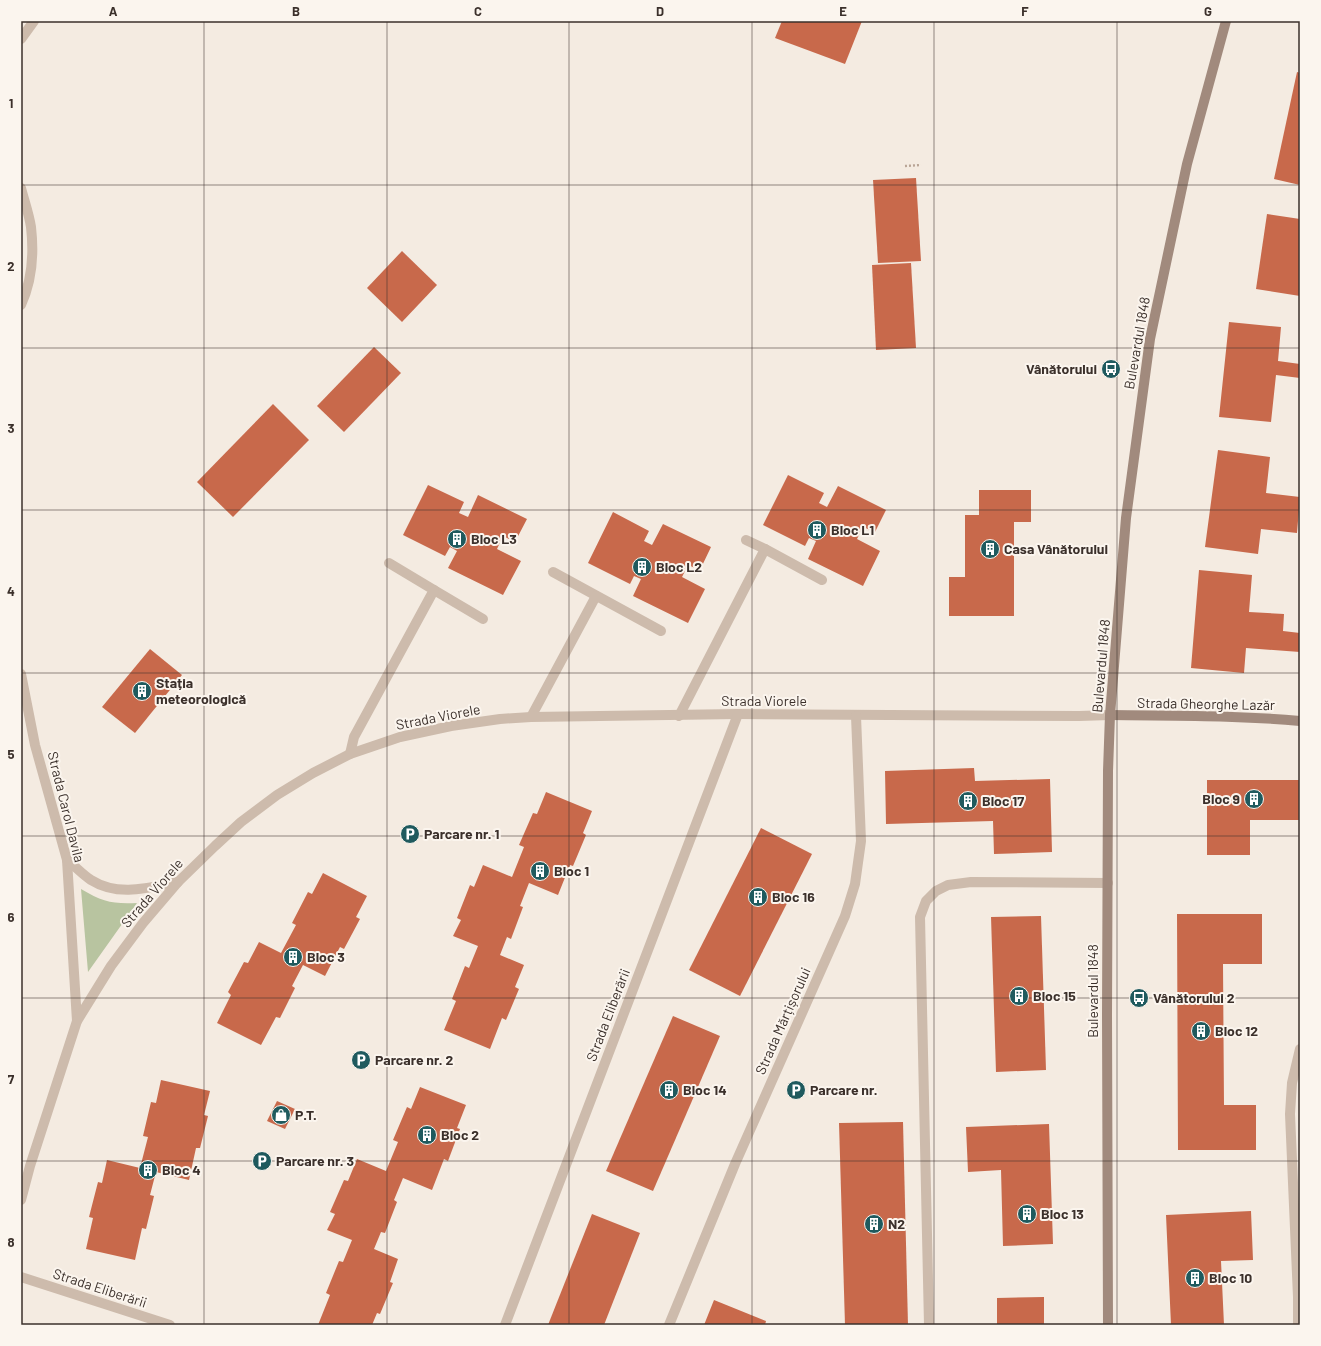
<svg xmlns="http://www.w3.org/2000/svg" width="1321" height="1346" viewBox="0 0 1321 1346" font-family="Barlow,sans-serif">
<rect width="100%" height="100%" fill="#f4ebe1"/>
<path fill="#b8c4a0" d="M81,889C103,902 112,904 137,903L88,972Z"/>
<g fill="#c8694b">
<polygon points="782,21 862,21 845,64 775,38"/>
<polygon points="1297,72 1300,73 1300,185 1274,179"/>
<polygon points="916,178 921,261 878,263 873,180"/>
<polygon points="1267,214 1300,219 1300,296 1256,289"/>
<polygon points="402,251 437,285 402,322 367,288"/>
<polygon points="911,263 916,348 876,350 872,265"/>
<polygon points="1229,322 1281,327 1278,361 1300,364 1300,378 1276,375 1271,422 1219,417"/>
<polygon points="374,347 401,373 344,432 317,406"/>
<polygon points="273,404 309,440 233,517 197,482"/>
<polygon points="1218,450 1270,457 1266,493 1300,497 1297,533 1261,529 1258,554 1205,547"/>
<polygon points="788,475 824,493 819,503 827,507 838,486 886,510 875,532 863,527 857,539 880,551 863,586 808,559 816,541 809,538 805,546 763,525"/>
<polygon points="428,485 464,502 459,513 468,517 478,495 527,519 515,542 503,536 497,549 521,561 503,595 448,568 457,551 450,547 445,556 403,535"/>
<polygon points="979,490 1031,490 1031,522 1014,522 1014,616 949,616 949,577 965,577 965,515 979,515"/>
<polygon points="613,512 649,531 644,541 652,545 663,524 711,547 700,570 688,565 682,577 705,589 688,623 633,596 641,579 634,576 630,584 588,563"/>
<polygon points="1199,570 1252,575 1249,612 1284,614 1283,631 1300,633 1300,652 1246,648 1244,673 1191,668"/>
<polygon points="150,649 182,675 135,733 102,707"/>
<polygon points="974,768 975,781 1050,779 1052,852 994,854 993,821 886,824 885,771"/>
<polygon points="1207,780 1300,780 1300,820 1250,820 1250,855 1207,855"/>
<polygon points="546,792 592,811 583,833 586,835 573,866 570,865 558,895 529,883 520,906 523,907 511,939 507,937 500,955 524,965 515,987 519,989 506,1020 502,1018 490,1049 444,1030 456,1001 452,999 465,966 469,968 478,946 453,936 461,920 457,918 470,885 474,887 483,865 512,877 524,847 519,845 533,813 537,814"/>
<polygon points="761,828 812,854 740,996 689,970"/>
<polygon points="323,873 367,896 356,917 360,919 344,949 340,947 325,976 303,965 292,986 295,988 280,1018 276,1017 261,1045 217,1023 231,995 228,992 244,962 248,963 259,942 281,953 296,925 292,923 308,892 312,894"/>
<polygon points="1177,914 1262,914 1262,964 1223,964 1224,1105 1256,1105 1256,1150 1178,1150"/>
<polygon points="1041,916 1046,1070 996,1072 991,917"/>
<polygon points="673,1016 720,1036 653,1191 606,1171"/>
<polygon points="161,1080 210,1091 204,1115 208,1116 200,1148 196,1148 189,1180 156,1172 150,1195 154,1196 146,1229 142,1228 135,1260 86,1249 93,1218 89,1217 98,1182 102,1183 107,1160 140,1168 148,1137 143,1136 151,1102 156,1103"/>
<polygon points="420,1087 466,1105 457,1128 460,1129 448,1161 444,1159 432,1190 403,1178 394,1200 397,1202 385,1233 381,1232 374,1249 398,1259 390,1282 393,1283 380,1314 377,1313 372,1325 318,1325 330,1295 326,1293 339,1261 343,1262 352,1240 327,1230 335,1214 330,1212 344,1180 348,1181 357,1159 386,1171 398,1142 393,1140 407,1107 411,1109"/>
<polygon points="277,1101 295,1109 285,1129 267,1121"/>
<polygon points="903,1122 908,1325 845,1325 839,1123"/>
<polygon points="1049,1124 1053,1244 1003,1246 1001,1170 968,1172 966,1127"/>
<polygon points="1251,1211 1253,1260 1221,1261 1224,1325 1171,1325 1166,1215"/>
<polygon points="592,1214 640,1233 604,1325 548,1325"/>
<polygon points="1044,1297 1044,1325 997,1325 997,1298"/>
<polygon points="714,1300 766,1321 765,1325 704,1325"/>
</g>
<g fill="none" stroke-linecap="round" stroke-linejoin="round">
<polyline stroke="#b9a596" stroke-width="2.5" stroke-dasharray="2 2" stroke-linecap="butt" points="905,166 921,165"/>
<g stroke="#cdbbac" stroke-width="10">
<polyline points="765,549 822,580"/>
<polyline points="553,572 661,631"/>
<polyline points="434,590 483,619"/>
<polyline points="679,716 765,549 746,540"/>
<polyline points="531,717 596,596"/>
<polyline points="350,754 354,737 434,590 389,563"/>
<polyline points="929,1325 920,917 926,901 936,891 948,885 971,882 1108,883"/>
</g>
<g stroke="#cdbbac" stroke-width="10">
<polyline points="21,39 34,21"/>
<path d="M21,188C24,200 29,214 31,227C34,253 32,281 21,305"/>
<polyline points="21,674 35,745 67,860 77,1021"/>
<path d="M67,860C75,866 82,874 91,880C118,897 148,888 178,882"/>
<polyline points="21,1200 30,1166 77,1021 111,966 143,923 178,882 215,846 241,822 277,795 313,773 350,754 400,737 451,726 500,719 531,717 738,714 1079,716 1110,715"/>
<polyline points="21,1277 170,1325"/>
<polyline points="505,1325 738,714"/>
<polyline points="669,1325 735,1164 845,916 855,884 861,841 856,716"/>
<polyline points="1298,1325 1298,1297 1290,1114 1292,1083 1300,1049"/>
</g>
<g stroke="#a18a7d" stroke-width="10">
<path d="M1110,715C1174,716 1237,715 1300,721"/>
<polyline points="1108,1325 1107,1014 1108,771 1110,715 1126,518 1150,339 1187,164 1226,21"/>
</g>
</g>
<path fill="none" stroke="#3b302b" stroke-width="1" stroke-opacity="0.55" d="M204,21V1325M387,21V1325M569,21V1325M752,21V1325M934,21V1325M1117,21V1325M21,185H1300M21,348H1300M21,510H1300M21,673H1300M21,836H1300M21,998H1300M21,1161H1300"/>
<defs>
<g id="bus-disc" transform="scale(1)"><circle r="9.5" fill="#1f5a5e" stroke="#fbf5ee"/><path d="M-5-6H5V4H4V6H2V4H-2V6H-4V4H-5ZM-3.5-4V0h7V-4ZM-3.5 1.2v1.5H-2V1.2ZM2 1.2v1.5H3.5V1.2Z" fill="#fff"/></g>
<g id="building-disc" transform="scale(1)"><circle r="9.5" fill="#1f5a5e" stroke="#fbf5ee"/><path d="M-4-6H4V6H1V3H-1V6H-4ZM-2.5-4.3h1.7v1.8h-1.7ZM.8-4.3h1.7v1.8H.8ZM-2.5-1h1.7V.8h-1.7ZM.8-1h1.7V.8H.8Z" fill="#fff"/></g>
<g id="parking-disc" transform="scale(1)"><circle r="9.5" fill="#1f5a5e" stroke="#fbf5ee"/><path d="M-3.5-5.5H1a3.5 3.5 0 0 1 0 7H-1V5.5H-3.5ZM-1-3.4V-.6H.8a1.4 1.4 0 0 0 0-2.8Z" fill="#fff"/></g>
<g id="shop-disc" transform="scale(1)"><circle r="9.5" fill="#1f5a5e" stroke="#fbf5ee"/><path d="M-5-2.5h2.3a2.7 3.5 0 0 1 5.4 0H5L5.5 6h-11ZM-1.5-2.5h3a1.5 2.3 0 0 0-3 0Z" fill="#fff"/></g>
</defs>
<g fill-rule="evenodd">
<use href="#bus-disc" x="1111" y="369"/>
<use href="#building-disc" x="817" y="530"/>
<use href="#building-disc" x="457" y="539"/>
<use href="#building-disc" x="990" y="549"/>
<use href="#building-disc" x="642" y="567"/>
<use href="#building-disc" x="142" y="691"/>
<use href="#building-disc" x="1254" y="799"/>
<use href="#building-disc" x="968" y="801"/>
<use href="#parking-disc" x="410" y="834"/>
<use href="#building-disc" x="540" y="871"/>
<use href="#building-disc" x="758" y="897"/>
<use href="#building-disc" x="293" y="957"/>
<use href="#building-disc" x="1019" y="996"/>
<use href="#bus-disc" x="1139" y="998"/>
<use href="#building-disc" x="1201" y="1031"/>
<use href="#parking-disc" x="361" y="1060"/>
<use href="#building-disc" x="669" y="1090"/>
<use href="#parking-disc" x="796" y="1090"/>
<use href="#shop-disc" x="281" y="1115"/>
<use href="#building-disc" x="427" y="1135"/>
<use href="#parking-disc" x="262" y="1161"/>
<use href="#building-disc" x="148" y="1170"/>
<use href="#building-disc" x="1027" y="1214"/>
<use href="#building-disc" x="874" y="1224"/>
<use href="#building-disc" x="1195" y="1278"/>
</g>
<g text-anchor="middle" stroke-width="4" stroke-linejoin="round" paint-order="stroke">
<g font-size="14" fill="#3b302b" stroke="#fbf5ee">
<text transform="translate(1137 343) rotate(-80)" y="5">Bulevardul 1848</text>
<text transform="translate(1101 666) rotate(-85)" y="5">Bulevardul 1848</text>
<text x="764" y="706">Strada Viorele</text>
<text transform="translate(1206 704) rotate(1)" y="5">Strada Gheorghe Lazăr</text>
<text transform="translate(438 717) rotate(-11)" y="5">Strada Viorele</text>
<text transform="translate(66 807) rotate(76)" y="5">Strada Carol Davila</text>
<text transform="translate(152 893) rotate(-49)" y="5">Strada Viorele</text>
<text transform="translate(1093 991) rotate(-90)" y="5">Bulevardul 1848</text>
<text transform="translate(608 1015) rotate(-69)" y="5">Strada Eliberării</text>
<text transform="translate(783 1021) rotate(-66)" y="5">Strada Mărțișorului</text>
<text transform="translate(100 1288) rotate(18)" y="5">Strada Eliberării</text>
</g>
<g font-size="14" font-weight="bold" fill="#3b302b" stroke="#fbf5ee" text-anchor="start">
<text x="1097" y="374" text-anchor="end">Vânătorului</text>
<text x="831" y="535">Bloc L1</text>
<text x="471" y="544">Bloc L3</text>
<text x="1004" y="554">Casa Vânătorului</text>
<text x="656" y="572">Bloc L2</text>
<text x="156" y="688">Stația<tspan x="156" dy="16">meteorologică</tspan></text>
<text x="1240" y="804" text-anchor="end">Bloc 9</text>
<text x="982" y="806">Bloc 17</text>
<text x="424" y="839">Parcare nr. 1</text>
<text x="554" y="876">Bloc 1</text>
<text x="772" y="902">Bloc 16</text>
<text x="307" y="962">Bloc 3</text>
<text x="1033" y="1001">Bloc 15</text>
<text x="1153" y="1003">Vânătorului 2</text>
<text x="1215" y="1036">Bloc 12</text>
<text x="375" y="1065">Parcare nr. 2</text>
<text x="683" y="1095">Bloc 14</text>
<text x="810" y="1095">Parcare nr.</text>
<text x="295" y="1120">P.T.</text>
<text x="441" y="1140">Bloc 2</text>
<text x="276" y="1166">Parcare nr. 3</text>
<text x="162" y="1175">Bloc 4</text>
<text x="1041" y="1219">Bloc 13</text>
<text x="888" y="1229">N2</text>
<text x="1209" y="1283">Bloc 10</text>
</g>
</g>
<rect width="1321" height="1346" fill="none" stroke="#fbf5ee" stroke-width="44"/>
<rect x="22" y="22" width="1277" height="1302" fill="none" stroke="#3b302b" stroke-width="1.5"/>
<g font-size="13" text-anchor="middle" font-weight="bold" fill="#3b302b">
<text x="113" y="16">A</text>
<text x="296" y="16">B</text>
<text x="478" y="16">C</text>
<text x="660" y="16">D</text>
<text x="843" y="16">E</text>
<text x="1025" y="16">F</text>
<text x="1208" y="16">G</text>
<text x="11" y="108">1</text>
<text x="11" y="271">2</text>
<text x="11" y="433">3</text>
<text x="11" y="596">4</text>
<text x="11" y="759">5</text>
<text x="11" y="922">6</text>
<text x="11" y="1084">7</text>
<text x="11" y="1247">8</text>
</g>
</svg>
